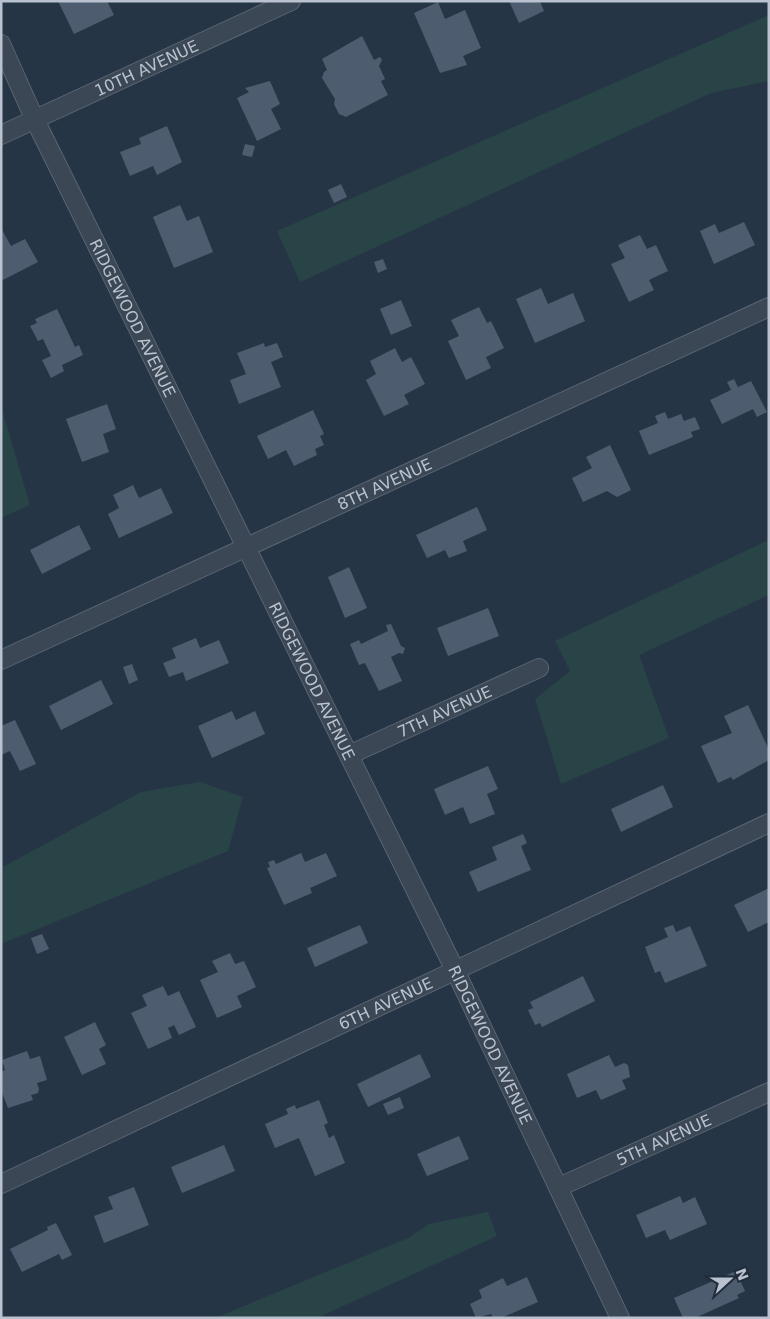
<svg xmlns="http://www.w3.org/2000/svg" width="770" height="1319" viewBox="0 0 770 1319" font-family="'DejaVu Sans',sans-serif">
<rect width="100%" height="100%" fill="#263546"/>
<g fill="#284446">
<polygon points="769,15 769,81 711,93 300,282 277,231"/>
<polygon points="1,406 30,505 1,518"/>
<polygon points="769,540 769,595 639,655 669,738 561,784 535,699 570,671 555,641"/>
<polygon points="200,782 243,797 228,851 1,944 1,868 141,792"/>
<polygon points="488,1212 497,1236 317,1318 215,1318 408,1238 429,1224"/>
</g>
<g fill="#4d5c6f">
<polygon points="58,1 107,1 114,15 74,34"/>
<polygon points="509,1 540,1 544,11 519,23"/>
<polygon points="438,2 445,19 465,10 481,48 463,56 467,65 440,73 414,13"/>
<polygon points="362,36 374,60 380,57 382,60 379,66 385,79 381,81 388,95 346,117 339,114 334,104 335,99 322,78 324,72 327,70 322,59"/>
<polygon points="270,81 280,104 271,109 281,129 257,141 237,98 249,92 245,88"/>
<polygon points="167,126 182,162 157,175 153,166 130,176 120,152 141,144 139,138"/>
<polygon points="245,144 255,146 252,157 242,155"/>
<polygon points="341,184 347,197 334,203 328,190"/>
<polygon points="180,205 187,221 199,216 213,252 174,268 153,217"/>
<polygon points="744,222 755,245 714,264 700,231 715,224 719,233"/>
<polygon points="1,228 11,246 25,239 38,262 1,281"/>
<polygon points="640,235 647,249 656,245 668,271 649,280 654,290 629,302 611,264 625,258 618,245"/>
<polygon points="383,259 387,269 378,273 374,262"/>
<polygon points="541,288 548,304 573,293 585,321 535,343 516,299"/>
<polygon points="401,300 412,326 391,335 380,309"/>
<polygon points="479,307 487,323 491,321 504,348 486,357 491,368 466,380 448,341 459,336 451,320"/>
<polygon points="57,309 75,347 79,345 83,355 62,365 64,371 51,378 42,360 51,356 43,339 38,341 30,326 37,323 35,319"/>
<polygon points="264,343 265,347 277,343 283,357 271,362 281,387 239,404 230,380 246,374 237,353"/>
<polygon points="395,348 402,362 411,357 425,384 404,395 409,404 384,416 366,380 376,374 370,361"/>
<polygon points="734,379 738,387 751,381 767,412 757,417 753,409 722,424 710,400 731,390 727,382"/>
<polygon points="107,404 116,429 103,434 109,452 82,462 66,419"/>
<polygon points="313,410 324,434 320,436 324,445 315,449 317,455 294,466 286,450 268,459 257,436"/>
<polygon points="665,412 668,419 681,414 684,421 695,417 700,429 691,432 693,437 649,455 639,431 658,423 655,416"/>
<polygon points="610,445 631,490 617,497 607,491 583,502 572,478 592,468 586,457"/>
<polygon points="133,485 139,498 161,488 173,513 119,538 108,514 119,508 113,495"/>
<polygon points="477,507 487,530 463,541 467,551 449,558 445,550 427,558 416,535"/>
<polygon points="79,525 91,549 42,574 30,550"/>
<polygon points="349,567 367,608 345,618 328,577"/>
<polygon points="488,608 499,636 448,656 437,628"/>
<polygon points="391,624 401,646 405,648 403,654 399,653 391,657 402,681 379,691 365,663 359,665 350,644 359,640 361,644 388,631 386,625"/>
<polygon points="196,638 200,648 219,640 229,663 186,681 183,672 169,677 163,663 176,658 172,648"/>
<polygon points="132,664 138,680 129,684 123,667"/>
<polygon points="101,680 113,704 61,730 49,706"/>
<polygon points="748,705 769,750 769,760 733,780 731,777 718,783 701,746 732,733 724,716"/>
<polygon points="232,711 236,720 255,711 265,734 212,758 198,726"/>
<polygon points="15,720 36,764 20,771 10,751 1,755 1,726"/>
<polygon points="488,766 498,789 487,794 495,814 470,824 463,807 445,815 434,789"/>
<polygon points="663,785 673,807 621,832 611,809"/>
<polygon points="523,834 527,843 521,846 531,870 478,892 469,872 497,860 492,847"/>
<polygon points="301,853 305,862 326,853 337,876 310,888 312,893 284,905 267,868 270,867 268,862 274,860 276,864"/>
<polygon points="769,888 769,922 748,932 734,905"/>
<polygon points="360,925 368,943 315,967 307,948"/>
<polygon points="673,925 676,932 690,926 707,966 665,983 660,971 655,973 645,947 668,937 664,928"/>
<polygon points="42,934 49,949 37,954 31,938"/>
<polygon points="230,953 235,964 244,961 256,987 237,996 242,1007 217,1018 200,980 218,972 212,961"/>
<polygon points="583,976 595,1001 542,1027 540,1023 535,1025 528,1010 533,1008 530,1002"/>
<polygon points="163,986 168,996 179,991 196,1027 179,1035 174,1025 168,1028 172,1038 148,1049 131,1013 147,1006 142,995"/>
<polygon points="95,1022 106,1045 99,1049 106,1064 82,1075 64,1037"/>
<polygon points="27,1051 30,1059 40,1056 47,1080 37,1083 39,1089 38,1093 31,1095 33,1100 8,1108 1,1090 1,1072 5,1070 2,1060"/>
<polygon points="420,1054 431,1077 368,1107 357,1084"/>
<polygon points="609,1055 615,1067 624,1063 628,1065 630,1077 622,1080 626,1089 601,1100 596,1090 577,1098 567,1074"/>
<polygon points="400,1097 404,1108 388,1115 383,1104"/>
<polygon points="319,1100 328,1123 324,1125 329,1138 334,1135 345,1163 315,1176 299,1138 275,1148 265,1124 288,1114 286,1109 295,1105 296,1109"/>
<polygon points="459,1136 469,1159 427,1176 417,1154"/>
<polygon points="224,1145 235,1171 182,1193 171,1167"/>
<polygon points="134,1187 149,1225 104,1243 94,1216 113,1209 108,1197"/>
<polygon points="680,1196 683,1203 695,1197 707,1224 670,1240 665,1230 646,1238 636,1215"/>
<polygon points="56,1223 72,1255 62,1260 59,1254 22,1272 10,1249 48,1230 47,1227"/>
<polygon points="736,1271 745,1291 737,1295 739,1298 695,1318 683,1318 674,1298"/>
<polygon points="527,1277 538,1302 501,1318 493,1318 491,1314 476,1318 470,1304 482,1298 479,1290 503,1278 507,1286"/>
</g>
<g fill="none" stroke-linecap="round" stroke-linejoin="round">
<g stroke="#596572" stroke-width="20">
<g id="street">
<path id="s1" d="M1,44L35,120L455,970L620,1318"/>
<path id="s2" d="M1,135L291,1"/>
<path id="s3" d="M1,660L769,307"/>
<path id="s4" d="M349,755L539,668"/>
<path id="s5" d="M1,1184L769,823"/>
<path id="s6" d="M559,1187L769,1092"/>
</g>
</g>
<use href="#street" stroke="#3b4755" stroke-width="18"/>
</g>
<g text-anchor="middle" stroke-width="4" stroke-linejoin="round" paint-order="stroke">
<g font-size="16" fill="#b9c2ce" stroke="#1f2c3a">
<text dy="6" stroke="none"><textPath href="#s2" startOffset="160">10TH AVENUE</textPath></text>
<text dy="6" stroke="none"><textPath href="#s1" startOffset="304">RIDGEWOOD AVENUE</textPath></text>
<text dy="6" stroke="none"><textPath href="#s3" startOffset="422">8TH AVENUE</textPath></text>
<text dy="6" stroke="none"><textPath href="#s1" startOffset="709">RIDGEWOOD AVENUE</textPath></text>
<text dy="6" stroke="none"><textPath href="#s4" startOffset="105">7TH AVENUE</textPath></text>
<text dy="6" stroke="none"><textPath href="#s5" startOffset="425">6TH AVENUE</textPath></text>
<text dy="6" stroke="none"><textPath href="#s1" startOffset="1114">RIDGEWOOD AVENUE</textPath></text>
<text dy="6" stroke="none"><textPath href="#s6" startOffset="115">5TH AVENUE</textPath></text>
</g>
</g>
<rect width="770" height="1319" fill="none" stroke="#b9c2ce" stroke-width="5"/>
<g transform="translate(730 1279) rotate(69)" stroke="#1f2c3a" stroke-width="4" paint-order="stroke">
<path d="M0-4L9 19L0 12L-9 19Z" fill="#b9c2ce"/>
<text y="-8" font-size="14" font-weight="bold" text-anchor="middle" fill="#b9c2ce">N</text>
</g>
</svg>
